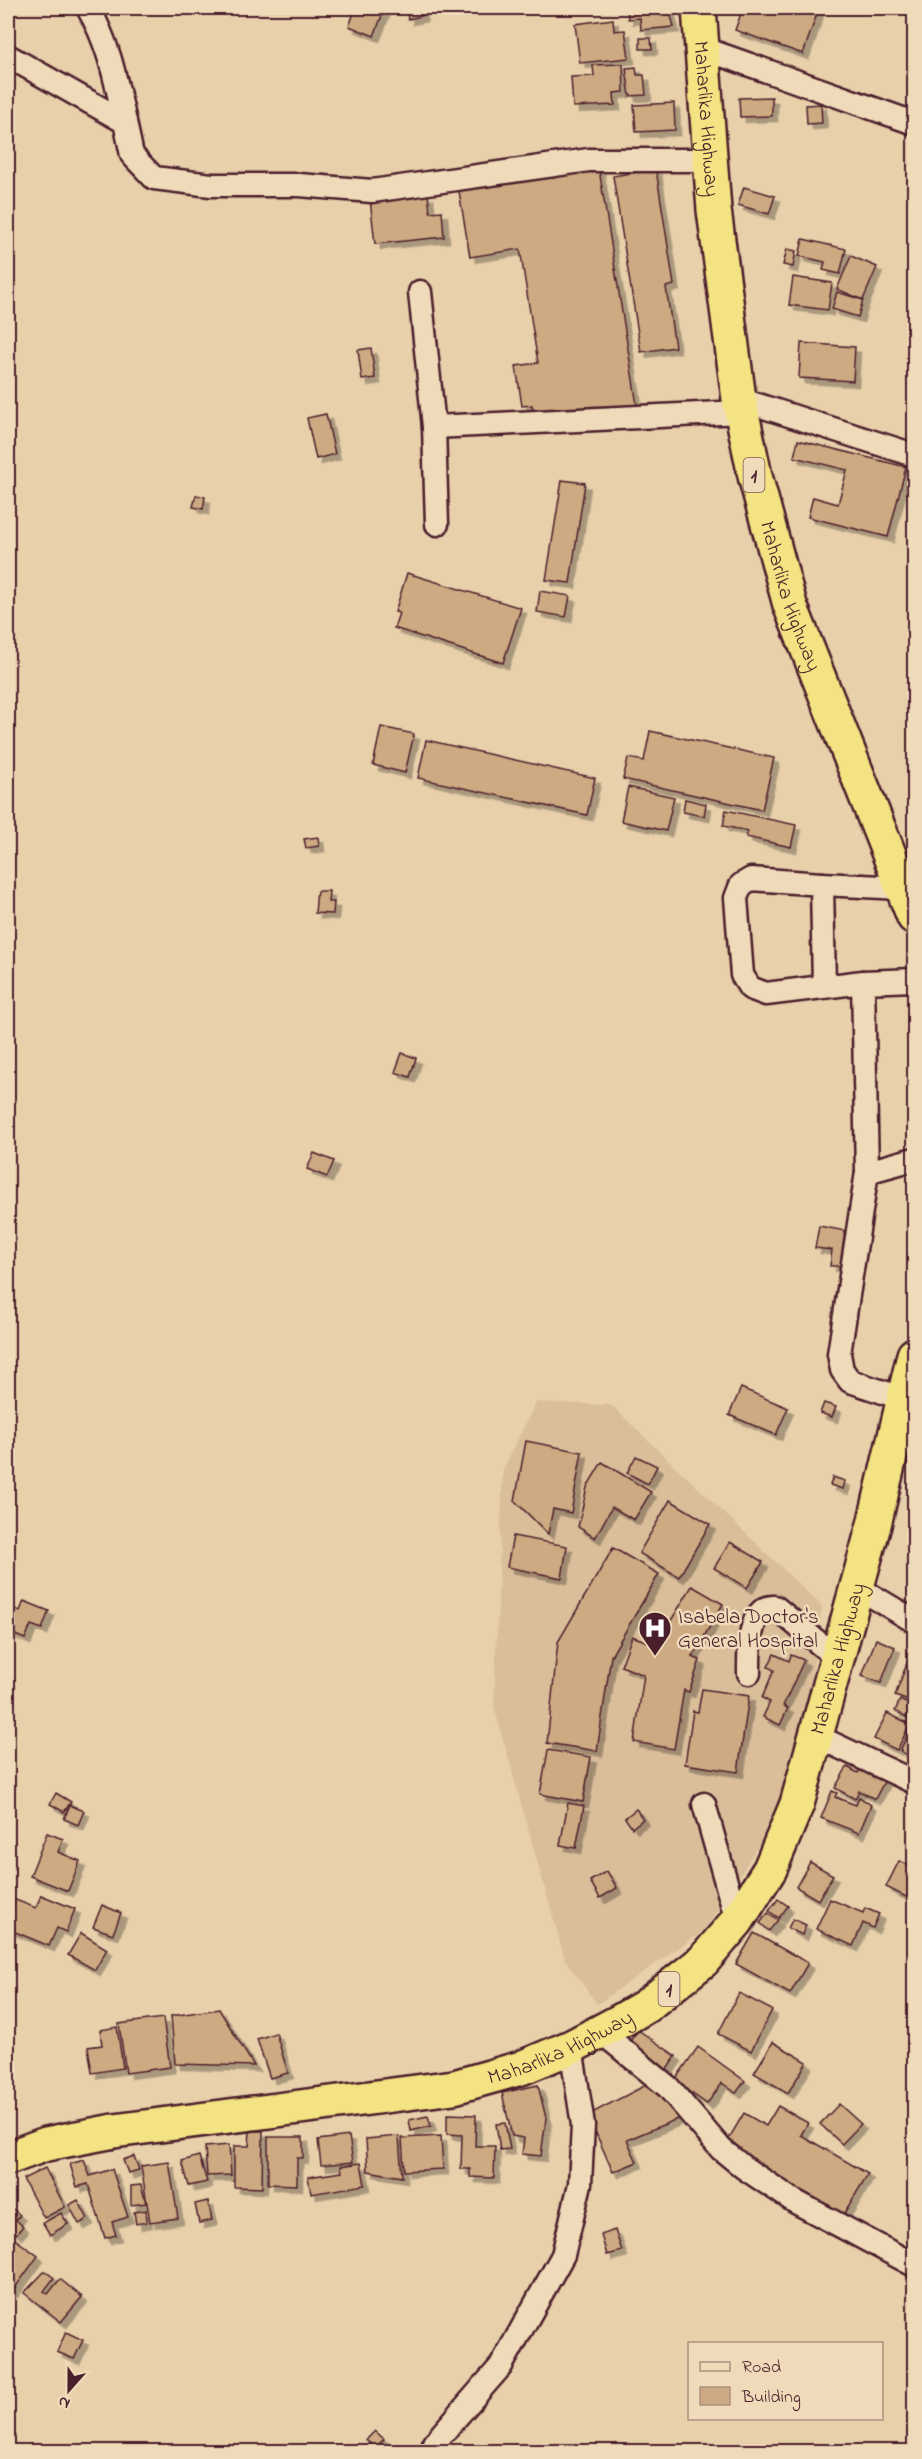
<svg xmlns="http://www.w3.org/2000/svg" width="922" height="2459" viewBox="0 0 922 2459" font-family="'Indie Flower',sans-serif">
<defs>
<filter id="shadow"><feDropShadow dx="5.5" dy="5.5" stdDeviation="0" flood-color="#0004"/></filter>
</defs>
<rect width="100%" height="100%" fill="#e8d0ab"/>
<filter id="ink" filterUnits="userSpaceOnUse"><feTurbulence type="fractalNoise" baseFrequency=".0167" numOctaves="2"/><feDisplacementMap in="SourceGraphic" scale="12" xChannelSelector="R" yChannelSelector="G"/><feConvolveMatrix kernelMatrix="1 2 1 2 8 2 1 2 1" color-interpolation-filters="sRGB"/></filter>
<g filter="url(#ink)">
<polygon fill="#dabe9a" points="536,1402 611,1405 822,1606 805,1725 773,1822 706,1929 597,2004 565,1960 494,1707 503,1470"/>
<g fill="#cdaa82" stroke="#4a1f2b" stroke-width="1.5" filter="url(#shadow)">
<polygon points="356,8 385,8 374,36 349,26"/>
<polygon points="421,8 422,16 408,19 406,9"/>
<polygon points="627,8 669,8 674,27 641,30 640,18 628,19"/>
<polygon points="743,8 819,8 803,54 735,30"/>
<polygon points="613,19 614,31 625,30 629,58 580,63 575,24"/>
<polygon points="640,38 651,38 652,49 640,49"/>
<polygon points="623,64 624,92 614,93 615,105 573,107 571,77 594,76 593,65"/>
<polygon points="636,67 637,75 644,75 646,95 630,96 626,68"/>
<polygon points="772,97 772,116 740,117 739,98"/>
<polygon points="674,103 675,130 636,132 634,105"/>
<polygon points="821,104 822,123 807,124 806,105"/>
<polygon points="598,163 637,405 557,417 534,416 532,405 522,406 516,366 538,363 520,249 470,257 458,185"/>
<polygon points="656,169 674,285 666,287 675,347 641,352 613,176"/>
<polygon points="744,187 775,196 769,214 738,205"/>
<polygon points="428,194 430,212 442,211 444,237 375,244 370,199"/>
<polygon points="803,239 846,249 840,274 823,270 825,262 799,256"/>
<polygon points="787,249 796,251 793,267 783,265"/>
<polygon points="851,256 877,267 863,300 837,289"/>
<polygon points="793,277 832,283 828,310 789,305"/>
<polygon points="837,292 863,300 858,317 832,309"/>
<polygon points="801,343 855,347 853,381 799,378"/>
<polygon points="371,348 375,378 362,380 358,350"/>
<polygon points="326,414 335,454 316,459 307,418"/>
<polygon points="798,440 906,467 888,537 808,517 813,497 838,504 847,470 794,457"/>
<polygon points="562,480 585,483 570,583 546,580"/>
<polygon points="196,495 205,497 203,509 193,507"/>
<polygon points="407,573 521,608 503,663 394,628 399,613 395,612"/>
<polygon points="540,591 570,596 566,617 537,612"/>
<polygon points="381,727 414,734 405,773 373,765"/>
<polygon points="650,731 774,758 762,810 623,779 628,758 644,761"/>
<polygon points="426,740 595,778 587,815 418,778"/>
<polygon points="628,787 674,797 666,831 621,821"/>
<polygon points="685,799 706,804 704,816 683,812"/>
<polygon points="726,810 796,825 791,847 746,837 748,831 723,826"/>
<polygon points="318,837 319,846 306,848 304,839"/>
<polygon points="317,891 329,891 328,902 334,902 333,914 315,913"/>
<polygon points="402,1053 416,1058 410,1077 395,1072"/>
<polygon points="314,1153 334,1161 327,1177 307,1169"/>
<polygon points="819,1226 846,1231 844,1266 830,1266 832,1250 815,1248"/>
<polygon points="741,1388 788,1408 776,1435 729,1415"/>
<polygon points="824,1403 836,1407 832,1417 820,1413"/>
<polygon points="526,1441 582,1452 571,1513 553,1509 548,1534 515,1501"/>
<polygon points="636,1456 657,1466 648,1484 627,1473"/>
<polygon points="602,1462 651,1492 634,1520 612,1507 595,1538 578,1527 587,1487"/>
<polygon points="833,1477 845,1481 843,1489 830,1485"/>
<polygon points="670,1500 710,1524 679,1577 639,1553"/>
<polygon points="513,1536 567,1546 562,1578 507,1567"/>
<polygon points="730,1542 763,1562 747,1588 714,1568"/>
<polygon points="613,1548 659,1574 611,1656 597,1751 547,1743 558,1642"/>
<polygon points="692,1586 723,1604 692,1657 700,1660 689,1692 684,1690 674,1749 634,1742 644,1675 621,1666 632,1636 656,1645"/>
<polygon points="24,1601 49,1611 42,1629 31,1625 25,1639 8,1632 8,1606 20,1611"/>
<polygon points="876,1639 895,1647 881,1683 862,1676"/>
<polygon points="774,1654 789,1661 791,1655 804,1660 783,1706 788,1708 780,1725 763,1717 770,1702 762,1698 774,1670 768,1667"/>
<polygon points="914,1655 914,1703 895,1696 907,1663 911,1664"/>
<polygon points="702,1689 749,1696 738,1772 685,1764 693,1711 698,1712"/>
<polygon points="900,1700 914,1707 914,1721 895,1711"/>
<polygon points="887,1713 910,1724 897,1750 874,1739"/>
<polygon points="912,1725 914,1726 913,1758 900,1751"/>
<polygon points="548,1750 591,1757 583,1802 540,1794"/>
<polygon points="847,1767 858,1773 861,1767 885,1780 875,1799 859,1791 855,1799 835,1788"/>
<polygon points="832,1791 837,1793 835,1797 856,1805 859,1797 871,1805 859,1833 821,1818"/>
<polygon points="56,1793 71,1802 64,1812 50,1804"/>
<polygon points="568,1803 584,1806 576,1848 560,1845"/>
<polygon points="70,1805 84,1811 78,1825 64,1819"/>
<polygon points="636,1809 643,1819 632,1828 625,1818"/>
<polygon points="47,1833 63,1839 58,1852 80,1861 68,1891 30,1876"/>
<polygon points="899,1861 914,1868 914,1901 886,1887"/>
<polygon points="810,1862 833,1875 818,1900 796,1887"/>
<polygon points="607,1871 617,1888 600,1898 590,1881"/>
<polygon points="41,1895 75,1909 66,1932 57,1928 49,1946 8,1929 8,1897 36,1908"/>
<polygon points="778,1899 788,1906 779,1918 769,1911"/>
<polygon points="830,1899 863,1913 865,1908 879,1914 873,1928 863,1923 853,1946 816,1929"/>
<polygon points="102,1905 121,1913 113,1934 93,1927"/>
<polygon points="768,1913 778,1920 769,1931 760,1923"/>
<polygon points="793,1919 806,1925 802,1935 788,1928"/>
<polygon points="81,1933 107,1949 95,1970 68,1955"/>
<polygon points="754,1933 808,1963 790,1994 736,1964"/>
<polygon points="739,1993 772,2010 751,2051 718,2034"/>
<polygon points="219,2009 254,2066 175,2064 171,2016"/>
<polygon points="163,2018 170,2067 126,2073 119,2024"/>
<polygon points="117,2027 123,2068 92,2073 88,2047 102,2045 100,2030"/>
<polygon points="638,2030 676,2056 666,2071 628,2044"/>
<polygon points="276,2033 288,2073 270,2078 257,2039"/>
<polygon points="773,2042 807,2062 788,2093 754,2073"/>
<polygon points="698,2047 745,2081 736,2093 722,2083 707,2104 674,2081"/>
<polygon points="648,2084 682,2117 627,2140 637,2162 613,2172 588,2115"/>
<polygon points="538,2085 546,2118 541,2156 522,2154 524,2138 512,2136 502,2093"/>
<polygon points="839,2104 861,2124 842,2144 820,2124"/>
<polygon points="778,2106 808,2123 801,2135 868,2174 843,2215 725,2145 744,2113 766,2126"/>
<polygon points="447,2114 476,2115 475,2146 495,2146 494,2178 470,2177 470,2169 461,2169 462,2135 447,2134"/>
<polygon points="428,2116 431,2126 411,2131 409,2120"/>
<polygon points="505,2123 510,2149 500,2150 496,2124"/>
<polygon points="250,2131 263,2131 262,2188 234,2187 234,2146 249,2146"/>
<polygon points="349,2136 353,2162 321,2165 318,2140"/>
<polygon points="399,2136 402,2177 368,2171 366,2139"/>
<polygon points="441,2136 443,2169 404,2171 402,2138"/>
<polygon points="268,2137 303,2137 303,2158 297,2158 297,2185 268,2184"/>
<polygon points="229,2145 231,2175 207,2176 205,2147"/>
<polygon points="134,2156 139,2170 128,2173 123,2160"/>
<polygon points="199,2156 207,2182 189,2186 182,2161"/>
<polygon points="84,2160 90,2176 112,2169 128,2217 112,2222 116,2235 105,2238 88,2184 77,2187 70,2164"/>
<polygon points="169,2162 178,2218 150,2222 141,2166"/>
<polygon points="361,2163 365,2185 311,2194 308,2177 342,2172 341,2166"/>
<polygon points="45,2168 65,2207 44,2218 23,2179"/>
<polygon points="141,2185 146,2203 131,2205 131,2186"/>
<polygon points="78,2200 88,2219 79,2224 69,2205"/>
<polygon points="208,2201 212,2220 199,2223 195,2204"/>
<polygon points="8,2205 20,2215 16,2220 23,2226 16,2234 8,2227"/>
<polygon points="146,2210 147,2222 136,2224 134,2212"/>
<polygon points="61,2213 68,2224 50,2235 43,2223"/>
<polygon points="615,2230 622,2251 607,2255 601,2235"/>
<polygon points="8,2234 38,2256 12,2292 8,2289"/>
<polygon points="45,2271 54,2278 44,2291 48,2294 60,2279 82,2297 61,2322 24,2293"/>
<polygon points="66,2332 83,2340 74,2359 57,2352"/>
<polygon points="375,2431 384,2439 375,2448 366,2440"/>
</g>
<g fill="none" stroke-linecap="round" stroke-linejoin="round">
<g stroke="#4a1f2b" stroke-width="27">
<g id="minor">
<path d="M88,8C109,43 116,82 125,122"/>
<polyline points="702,48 914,123"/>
<polyline points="8,56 125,122 132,155 154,178 211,185 299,185 372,191 589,160 710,160"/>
<polyline points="420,292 434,427 437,524"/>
<polyline points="739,399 914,455"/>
<polyline points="434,427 741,412"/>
<polyline points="822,884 902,888"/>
<polyline points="863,982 867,1172 839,1354 842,1370 850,1381 904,1399"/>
<polyline points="824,987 822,884 751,879 741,885 736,898 742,975 750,988 766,994 863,982 914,980"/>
<polyline points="867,1172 914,1159"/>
<polyline points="857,1587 914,1621"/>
<path d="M749,1673C749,1655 747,1605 775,1607L838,1659"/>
<polyline points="816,1736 914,1782"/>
<polyline points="704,1804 737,1921"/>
<polyline points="600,2031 668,2087 721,2149 743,2167 794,2201 914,2265"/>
<polyline points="434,2443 501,2366 563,2255 580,2184 583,2125 571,2047"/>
</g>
</g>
<g stroke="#4a1f2b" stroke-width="38">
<g id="highway">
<path id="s1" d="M699,8L714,210L739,399L755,476L790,605L914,917"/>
<path id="s2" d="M8,2158L46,2144L114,2131L454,2087L521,2068L571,2047L622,2020L646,2006L703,1961L737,1921L770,1869L797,1804L874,1525L914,1355"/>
</g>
</g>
<use href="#minor" stroke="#efdbb9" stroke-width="22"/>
<use href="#highway" stroke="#f4e382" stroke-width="33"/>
</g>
</g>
<defs>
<g id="hospital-pin" transform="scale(1.725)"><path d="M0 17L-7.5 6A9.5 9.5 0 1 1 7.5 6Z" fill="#4a1f2b" stroke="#efdbb9"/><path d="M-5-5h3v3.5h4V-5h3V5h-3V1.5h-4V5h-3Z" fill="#fff"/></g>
</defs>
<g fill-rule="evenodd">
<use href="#hospital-pin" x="655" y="1628"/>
</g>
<g text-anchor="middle" stroke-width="5" stroke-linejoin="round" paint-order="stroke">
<g fill="#efdbb9" stroke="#7c5756" stroke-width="1.5">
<rect x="743.5" y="458" width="21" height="34" rx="4.5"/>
<rect x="658.5" y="1972" width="21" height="34" rx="4.5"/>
</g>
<g font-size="20" font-weight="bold" fill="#4a1f2b">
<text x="754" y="482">1</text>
<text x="669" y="1996">1</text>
</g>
<g font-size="21" fill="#4a1f2b" stroke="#efdbb9">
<text dy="7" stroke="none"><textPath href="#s1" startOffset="111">Maharlika Highway</textPath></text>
<text dy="7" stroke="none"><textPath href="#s1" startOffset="597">Maharlika Highway</textPath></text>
<text dy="7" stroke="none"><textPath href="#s2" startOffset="1070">Maharlika Highway</textPath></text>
<text dy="7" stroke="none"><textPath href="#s2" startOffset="566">Maharlika Highway</textPath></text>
</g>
<g font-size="21" fill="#4a1f2b" stroke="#efdbb9" text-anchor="start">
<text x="678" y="1623">Isabela Doctor's<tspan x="678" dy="24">General Hospital</tspan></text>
</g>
</g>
<rect width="922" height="2459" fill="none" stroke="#efdbb9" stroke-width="30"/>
<rect x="15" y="15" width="892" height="2429" fill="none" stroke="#4a1f2b" stroke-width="2" filter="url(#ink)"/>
<rect x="688" y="2342" width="195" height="78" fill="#efdbb9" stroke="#ad9080" stroke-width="1.5"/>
<rect x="700" y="2362" width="30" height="9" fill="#efdbb9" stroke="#ad9080" stroke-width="1.5"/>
<text x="742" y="2372" font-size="18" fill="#4a1f2b">Road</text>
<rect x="700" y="2387" width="30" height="18" fill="#cdaa82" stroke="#ad9080" stroke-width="1.5"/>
<text x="742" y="2402" font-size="18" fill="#4a1f2b">Building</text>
<g transform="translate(69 2390) rotate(201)" stroke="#efdbb9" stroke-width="4.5" paint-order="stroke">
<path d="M0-4.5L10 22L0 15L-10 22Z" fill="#4a1f2b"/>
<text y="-9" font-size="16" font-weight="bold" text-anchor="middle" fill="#4a1f2b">N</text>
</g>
</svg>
